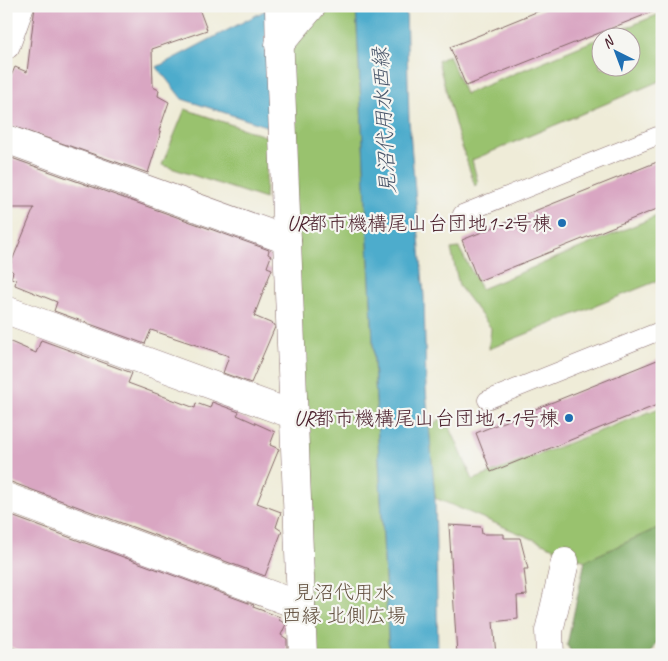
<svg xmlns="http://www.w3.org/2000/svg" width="668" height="661" viewBox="0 0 668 661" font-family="Caveat,'Klee One',sans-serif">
<rect width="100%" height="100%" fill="#f6f6f2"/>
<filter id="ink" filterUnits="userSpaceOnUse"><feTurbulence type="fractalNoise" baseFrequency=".02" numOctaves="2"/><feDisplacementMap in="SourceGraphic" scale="10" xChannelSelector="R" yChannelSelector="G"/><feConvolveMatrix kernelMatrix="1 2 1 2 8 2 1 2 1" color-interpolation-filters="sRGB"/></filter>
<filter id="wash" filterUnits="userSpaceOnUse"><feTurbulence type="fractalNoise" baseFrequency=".0096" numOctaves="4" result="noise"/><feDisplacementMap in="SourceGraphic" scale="20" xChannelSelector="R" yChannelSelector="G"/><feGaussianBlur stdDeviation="1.12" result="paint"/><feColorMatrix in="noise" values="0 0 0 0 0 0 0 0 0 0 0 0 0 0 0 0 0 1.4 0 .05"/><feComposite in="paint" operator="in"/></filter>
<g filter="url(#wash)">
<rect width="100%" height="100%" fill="#efecd8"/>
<g fill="#99c26e" stroke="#72704c">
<polygon points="328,6 356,6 389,655 303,655 280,59"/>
<polygon points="662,13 662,80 472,160 478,183 475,186 458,135 438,61 449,55 465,94 600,38 600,68 630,68 630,38 603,37"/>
<polygon points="185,109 268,137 265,199 162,165"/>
<polygon points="662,214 662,279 489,349 491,328 459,286 451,249 459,248 481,289"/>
<polygon points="662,407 662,526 585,561 435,498 429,427 445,416 473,480"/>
</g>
<polygon fill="#7aa861" stroke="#626446" points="662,526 662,634 650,655 573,655 567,645 585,561"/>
<g fill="#4daccc" stroke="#4c667c">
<polygon points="356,6 406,6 409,120 424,296 426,389 435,498 438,655 389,655"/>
<polygon points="266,10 272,128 182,99 157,67"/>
</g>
<g id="blocks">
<g fill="#d9a6c2">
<polygon points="35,6 198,6 207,30 152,49 153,87 159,90 158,96 169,102 159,131 161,132 148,173 6,124 6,87 15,67 27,72"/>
<polygon points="551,6 661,6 662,8 466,86 450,47"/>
<polygon points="6,156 269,250 268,254 271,256 267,267 272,269 254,316 275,325 275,327 251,383 223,373 229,356 151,330 145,344 54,311 57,302 15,285 16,280 11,278 13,272 9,268 34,208 6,208"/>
<polygon points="662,160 662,207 478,281 462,240"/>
<polygon points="6,340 36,353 41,340 132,373 128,383 195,408 196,403 210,408 212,402 239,412 237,415 275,432 270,445 279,449 257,503 281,512 276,527 282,531 265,576 11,482 6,482"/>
<polygon points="662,358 662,403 491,472 476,433"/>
<polygon points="6,514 254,605 253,607 280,617 279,620 286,624 281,635 287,639 287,655 31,655 6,645"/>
<polygon points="449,525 481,527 482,534 504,534 504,538 520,538 528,569 524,569 527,595 517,596 518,619 493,622 496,655 457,655"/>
</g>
</g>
</g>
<g filter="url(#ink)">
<use href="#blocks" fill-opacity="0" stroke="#846768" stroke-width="1"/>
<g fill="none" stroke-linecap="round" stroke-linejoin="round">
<g stroke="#846768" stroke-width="19">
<g id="service">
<polyline points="462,214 662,134"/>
<polyline points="487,400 662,330"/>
</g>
</g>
<g stroke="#846768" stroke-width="29">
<g id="minor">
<polyline points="279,6 280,59 303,655"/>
<polyline points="6,45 20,6"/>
<polyline points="279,45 312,6"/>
<polyline points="6,139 287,240"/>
<polyline points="6,310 294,415"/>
<polyline points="6,497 301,606"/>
<polyline points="550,655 549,631 565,562"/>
</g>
</g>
<use href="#service" stroke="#fff" stroke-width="18"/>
<use href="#minor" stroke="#fff" stroke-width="28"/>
</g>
</g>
<g fill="#1f6fb2" stroke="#f6f6f2" stroke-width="2">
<circle cx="562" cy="223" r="5"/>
<circle cx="569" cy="418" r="5"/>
</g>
<g text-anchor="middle" stroke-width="4.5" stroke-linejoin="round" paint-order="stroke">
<g font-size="20" fill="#4a1f2b" stroke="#f6f6f2" text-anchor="end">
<text x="552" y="230">UR都市機構尾山台団地1-2号棟</text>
<text x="559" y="425">UR都市機構尾山台団地1-1号棟</text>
</g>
<g font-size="20" fill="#62503f" stroke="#f6f6f2">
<text x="344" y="599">見沼代用水<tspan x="344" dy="23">西縁 北側広場</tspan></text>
</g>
<g font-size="21" font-style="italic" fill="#4b576b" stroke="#f6f6f2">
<text transform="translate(384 121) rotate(-93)" y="7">見沼代用水西縁</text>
</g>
</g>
<rect width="668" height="661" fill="none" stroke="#f6f6f2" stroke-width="25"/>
<g transform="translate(616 52) rotate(318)"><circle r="24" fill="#f6f6f2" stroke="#b1a0a2"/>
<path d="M0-4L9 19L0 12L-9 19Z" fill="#1f6fb2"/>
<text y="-8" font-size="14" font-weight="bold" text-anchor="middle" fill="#4a1f2b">N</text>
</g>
</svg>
